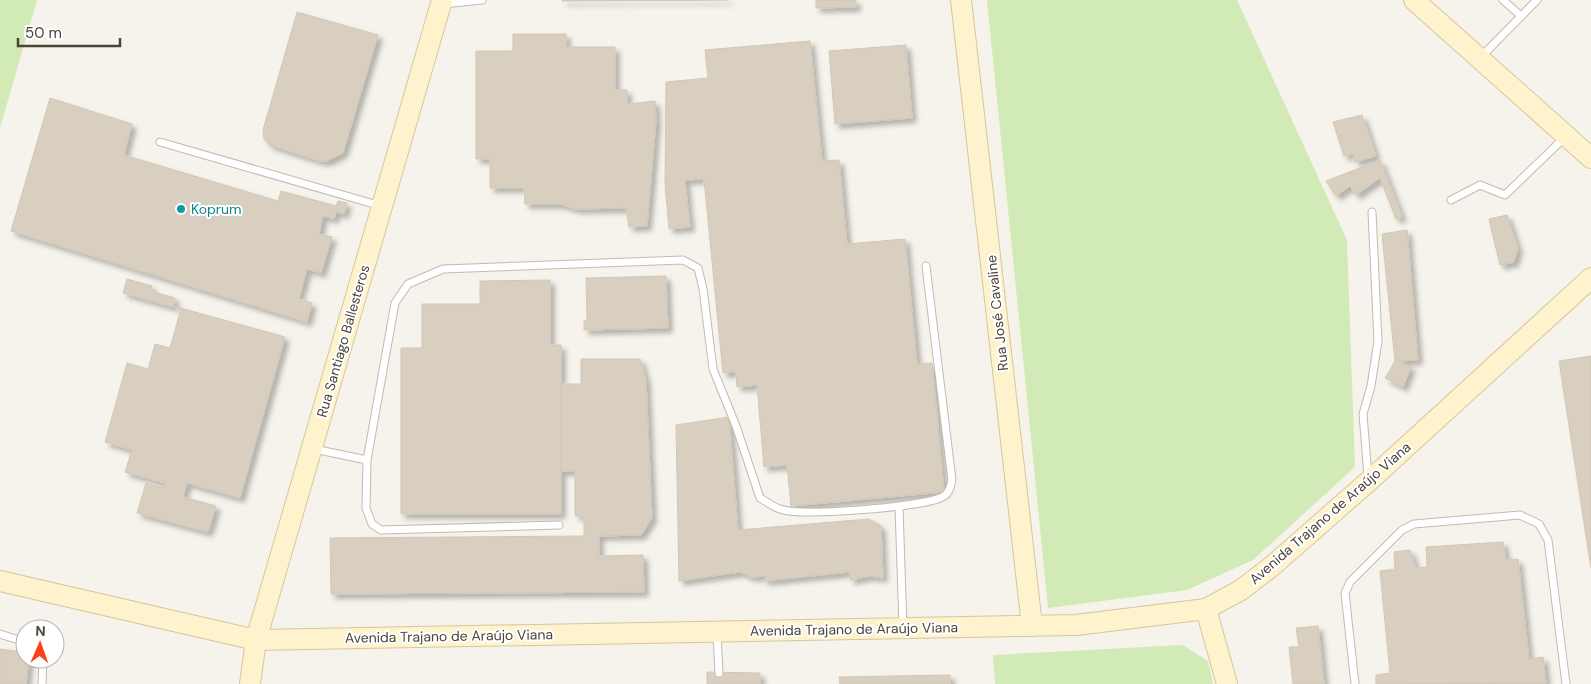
<svg xmlns="http://www.w3.org/2000/svg" width="1591" height="684" viewBox="0 0 1591 684" font-family="'DM Sans',sans-serif">
<defs>
<filter id="shadow"><feDropShadow dx="4.5" dy="4.5" stdDeviation="2.5" flood-color="#0004"/></filter>
</defs>
<rect width="100%" height="100%" fill="#f6f3ec"/>
<g fill="#d2eab5">
<polygon points="0,0 37,0 0,128"/>
<polygon points="987,0 1237,0 1347,240 1355,467 1253,560 1187,590 1048,608"/>
<polygon points="1183,645 1208,661 1213,684 995,684 993,655"/>
</g>
<g fill="#d8cfc1" stroke="#d3c7b4" filter="url(#shadow)">
<polygon points="562,0 729,0 562,1"/>
<polygon points="816,0 856,0 856,7 816,8"/>
<polygon points="297,12 378,35 343,153 327,161 320,161 270,145 264,139 263,130"/>
<polygon points="513,34 566,34 566,47 615,47 615,90 627,90 627,104 655,101 656,121 647,226 629,227 626,208 576,209 560,204 525,204 524,188 490,188 490,159 476,159 476,51 513,51"/>
<polygon points="810,41 822,161 839,160 847,244 905,239 917,364 932,363 944,492 791,506 787,465 764,467 757,385 737,387 736,372 723,373 704,179 685,180 690,227 669,229 665,183 666,82 708,78 705,50"/>
<polygon points="906,45 912,118 835,124 829,51"/>
<polygon points="50,98 132,124 124,155 278,201 281,191 336,206 338,201 347,203 344,214 336,212 334,219 323,216 319,234 332,237 321,273 307,269 299,299 312,303 307,322 11,231"/>
<polygon points="1362,115 1376,156 1355,162 1353,154 1344,156 1333,122"/>
<polygon points="1380,160 1402,217 1396,219 1380,178 1356,195 1350,186 1336,196 1326,181"/>
<polygon points="1507,215 1518,248 1514,262 1500,265 1489,219"/>
<polygon points="1407,230 1418,360 1399,361 1411,367 1403,387 1385,378 1395,361 1382,234"/>
<polygon points="666,276 668,328 584,330 584,321 587,321 586,278"/>
<polygon points="127,279 152,286 150,291 175,298 173,306 285,337 240,498 187,483 183,497 216,506 208,532 137,513 146,483 164,488 165,483 125,472 132,450 105,442 127,363 148,369 155,344 170,348 181,309 123,293"/>
<polygon points="550,280 550,345 561,345 561,514 401,514 401,348 422,348 422,304 480,304 480,281"/>
<polygon points="1591,356 1591,568 1559,361"/>
<polygon points="581,359 640,359 646,380 652,518 641,535 599,536 599,556 643,555 644,592 331,594 330,538 584,536 584,518 575,515 575,471 561,471 561,384 581,384"/>
<polygon points="729,417 738,530 869,519 881,526 883,578 870,576 850,580 850,572 763,581 767,576 751,577 740,572 679,581 676,425"/>
<polygon points="1503,542 1506,560 1518,559 1529,659 1543,657 1546,683 1376,684 1376,675 1390,673 1380,571 1395,569 1394,552 1410,550 1416,568 1427,567 1426,547"/>
<polygon points="1318,626 1324,684 1293,684 1289,647 1299,647 1296,628"/>
<polygon points="0,649 25,652 25,659 29,659 26,684 0,684"/>
<polygon points="707,672 760,673 760,684 707,684"/>
<polygon points="950,675 950,684 840,684 839,677"/>
</g>
<g fill="none" stroke-linecap="round" stroke-linejoin="round">
<g stroke="#c2bbae" stroke-width="9">
<g id="lane">
<polyline points="1503,0 1521,16"/>
<polyline points="443,4 482,0"/>
<polyline points="1480,58 1537,0"/>
<polyline points="160,142 381,206"/>
<polyline points="1451,200 1480,185 1505,195 1564,138"/>
<polyline points="314,449 367,460"/>
<polyline points="1368,476 1363,414 1371,386 1378,341 1372,212"/>
<polyline points="899,507 903,627"/>
<path d="M559,525L381,530L372,524L366,508L367,460L395,303L408,284L443,269L683,260L698,268L703,289L713,369L736,426L760,498C766,501 773,507 780,509C800,517 918,507 940,498C949,495 950,488 952,480L926,266"/>
<polyline points="0,634 25,642"/>
<polyline points="717,634 719,673"/>
<polyline points="42,684 43,659"/>
<polyline points="1355,684 1345,593 1350,582 1402,530 1414,524 1520,515 1539,524 1548,540 1566,684"/>
</g>
</g>
<g stroke="#d6c79b" stroke-width="22">
<g id="secondary">
<polyline points="961,0 1032,626"/>
<polyline points="1414,0 1591,158"/>
<polyline points="0,581 256,640 1076,625 1206,609 1241,590 1271,567 1369,481 1591,278"/>
<polyline points="1206,609 1227,684"/>
<polyline points="250,684 256,640 442,0"/>
</g>
</g>
<use href="#lane" stroke="#fff" stroke-width="7"/>
<use href="#secondary" stroke="#fff3cd" stroke-width="20"/>
</g>
<circle fill="#0f9aa8" stroke="#fff" stroke-width="2" cx="181" cy="209" r="5"/>
<g text-anchor="middle" stroke-width="4" stroke-linejoin="round" paint-order="stroke">
<g font-size="14" fill="#0d838f" stroke="#fff" text-anchor="start">
<text x="191" y="214">Koprum</text>
</g>
<g font-size="14" fill="#4b4439" stroke="#fff">
<text transform="translate(997 313) rotate(-96)" y="5">Rua José Cavaline</text>
<text transform="translate(343 341) rotate(-74)" y="5">Rua Santiago Ballesteros</text>
<text transform="translate(1330 513) rotate(-41)" y="5">Avenida Trajano de Araújo Viana</text>
<text transform="translate(854 629) rotate(-1)" y="5">Avenida Trajano de Araújo Viana</text>
<text transform="translate(449 636) rotate(-1)" y="5">Avenida Trajano de Araújo Viana</text>
</g>
</g>
<g transform="translate(40 644) rotate(2)"><circle r="24" fill="#ffffff" stroke="#b7b4b0"/>
<path d="M0-4L9 19L0 12L-9 19Z" fill="#fc3f1d"/>
<text y="-8" font-size="14" font-weight="bold" text-anchor="middle" fill="#4b4439">N</text>
</g>
<path d="M18 38v8h102v-8" fill="none" stroke="#4b4439" stroke-width="2.5"/>
<text x="25" y="38" font-size="15" fill="#4b4439" stroke="#ffffff" stroke-width="4" paint-order="stroke">50 m</text>
</svg>
